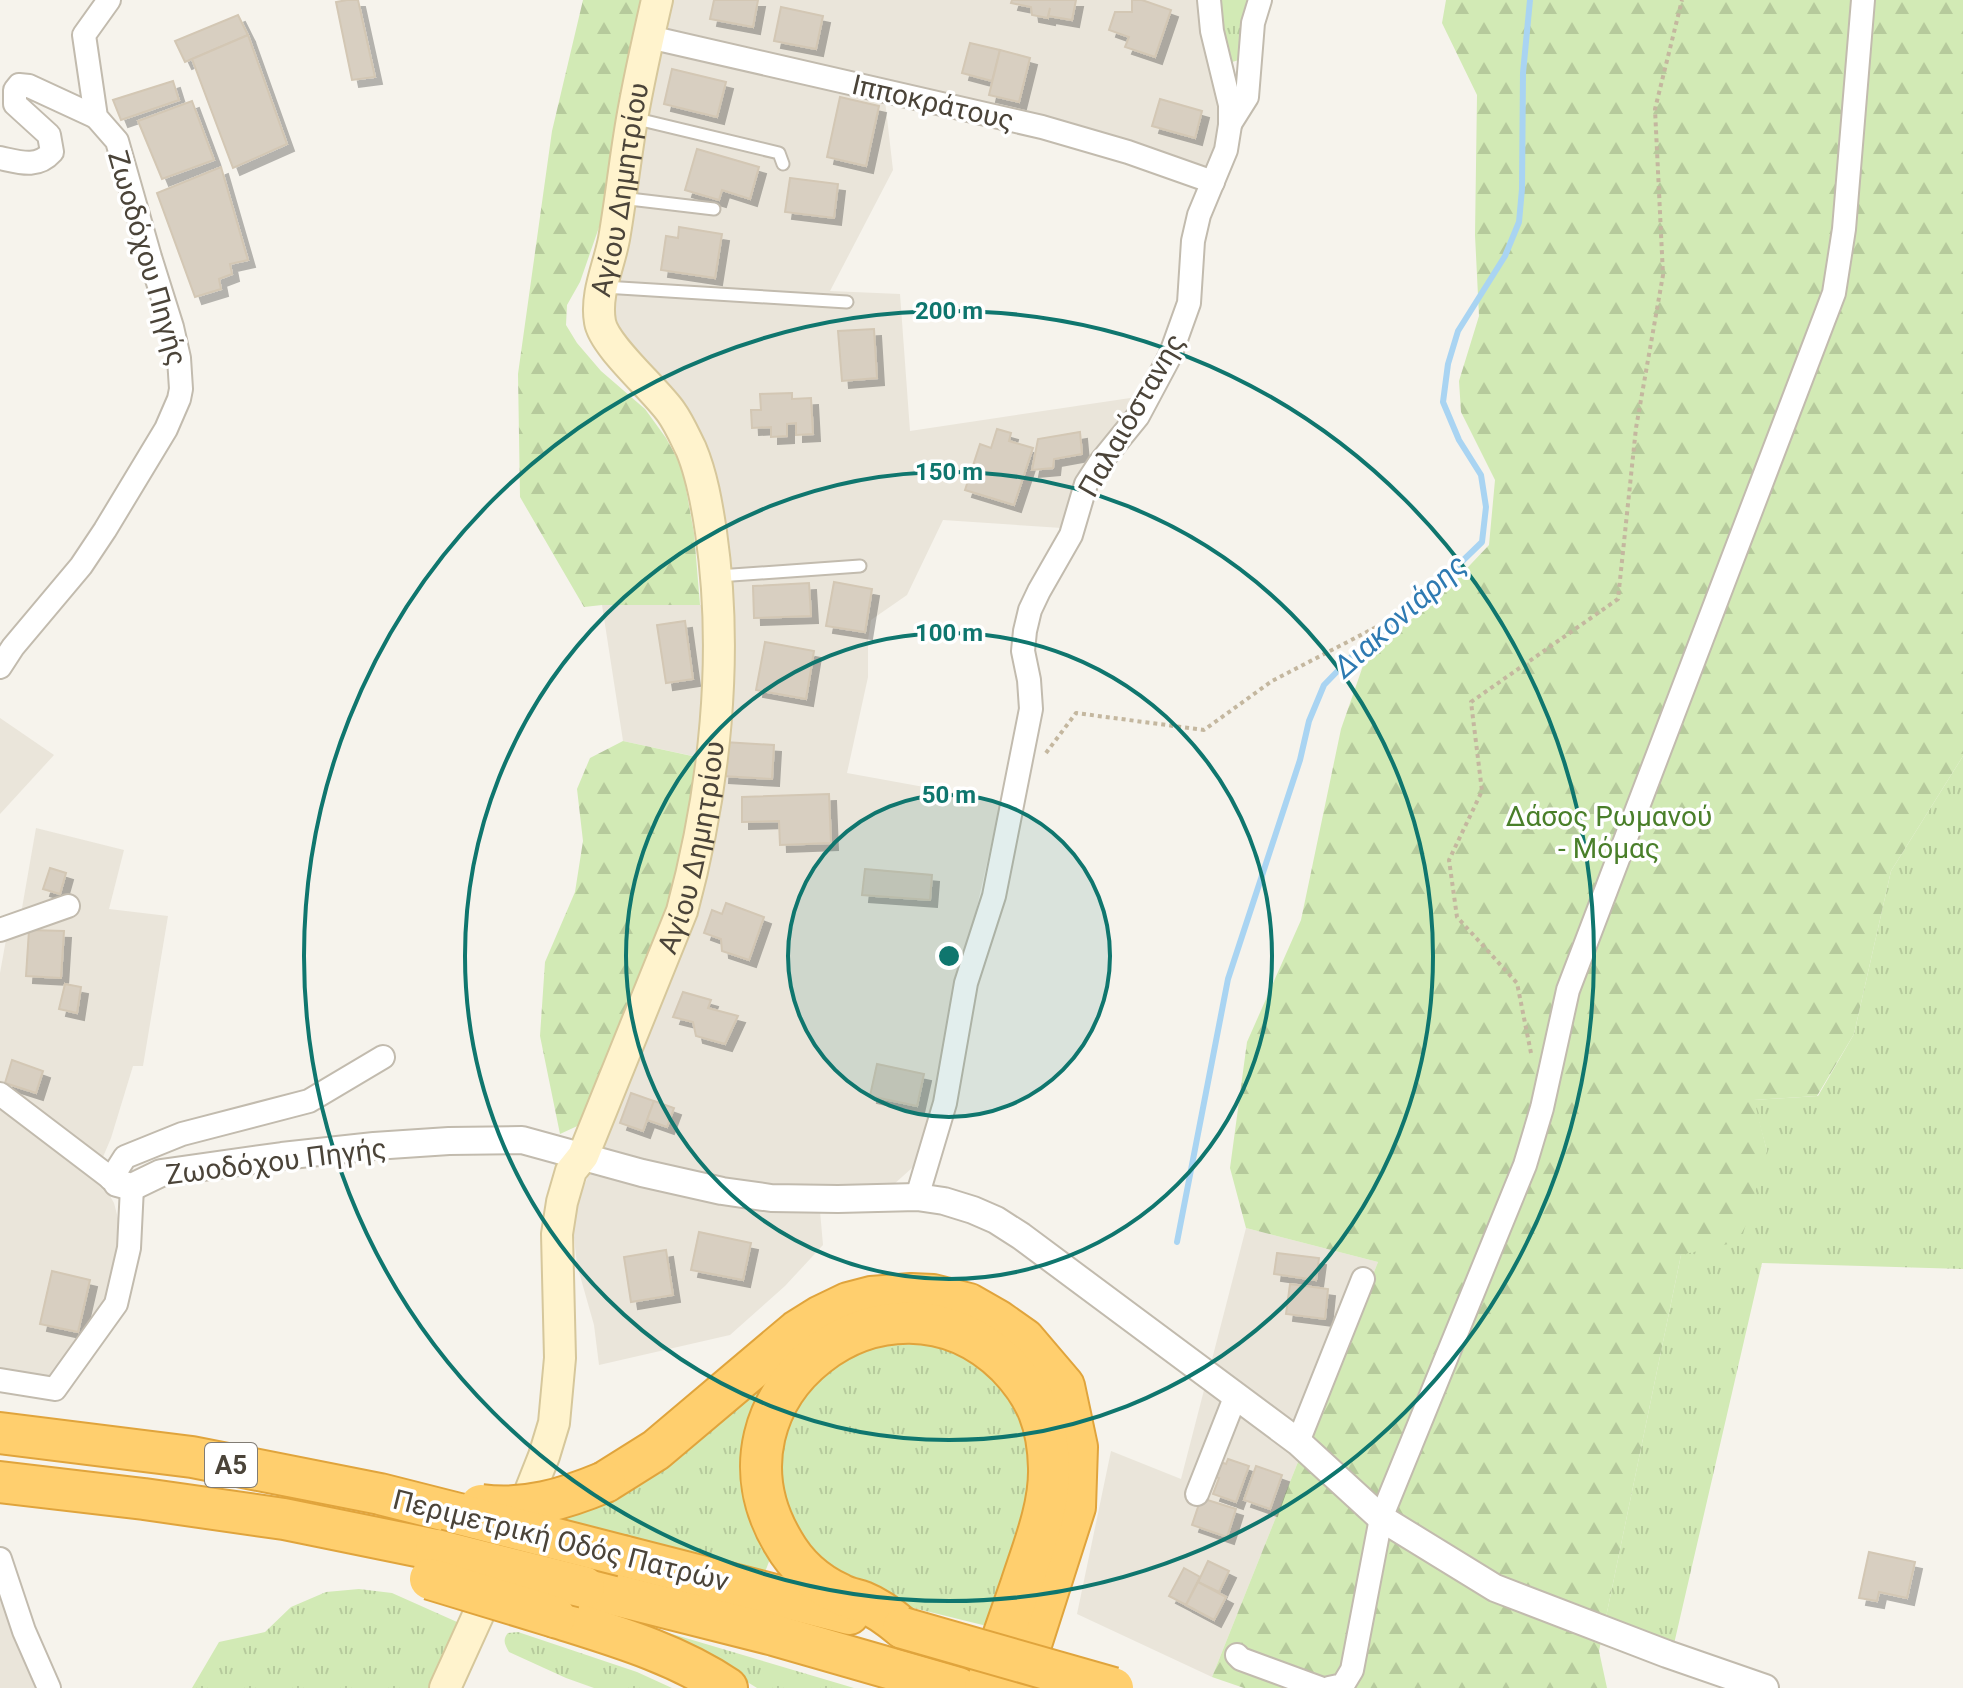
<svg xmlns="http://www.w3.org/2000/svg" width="1963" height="1688" viewBox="0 0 1963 1688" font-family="Roboto,sans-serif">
<defs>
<pattern id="grass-tufts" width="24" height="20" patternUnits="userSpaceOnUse" patternTransform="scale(2)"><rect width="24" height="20" fill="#d2eab5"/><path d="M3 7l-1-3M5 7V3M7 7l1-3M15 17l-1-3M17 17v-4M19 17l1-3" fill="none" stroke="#b6ca9c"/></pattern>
<pattern id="forest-firs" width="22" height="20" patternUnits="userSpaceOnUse" patternTransform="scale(2)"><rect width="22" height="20" fill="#d2eab5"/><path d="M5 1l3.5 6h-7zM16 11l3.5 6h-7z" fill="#b6ca9c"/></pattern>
<filter id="shadow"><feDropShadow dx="7" dy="7" stdDeviation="0" flood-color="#0004"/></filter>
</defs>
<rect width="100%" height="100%" fill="#f6f3ec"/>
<g fill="#eae5da">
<polygon points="666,0 1202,0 1225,117 1209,173 883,83 893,170 830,291 900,294 910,431 1137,397 1095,454 1062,528 943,520 907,595 871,620 868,640 868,677 847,773 1001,801 925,1136 913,1167 892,1186 818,1188 823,1245 785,1286 730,1335 599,1365 594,1325 577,1265 573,1228 581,1193 607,1132 716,761 623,741 602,605 724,605 717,523 609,323"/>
<polygon points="0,718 54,755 0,814"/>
<polygon points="36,828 124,850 109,909 168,916 143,1066 133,1066 111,1138 95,1176 102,1182 114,1203 124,1242 113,1283 92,1323 51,1382 0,1373 0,973 7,934 18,931"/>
<polygon points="1246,1228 1378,1262 1212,1677 1077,1614 1111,1451 1181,1479"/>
<polygon points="0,1579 42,1688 0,1688"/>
</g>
<g fill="url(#grass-tufts)">
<path d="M1221,0H1254L1239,60L1232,62C1223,42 1219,21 1221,0Z"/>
<polygon points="1963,756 1963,1269 1762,1263 1674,1644 1606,1617 1681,1255 1767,1151 1753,1100 1818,1096 1854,1034 1891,871"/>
<polygon points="906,1337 975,1358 1024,1409 1038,1473 995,1628 877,1599 814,1567 774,1468 790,1407 842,1353"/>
<polygon points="783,1362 770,1559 765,1572 546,1515"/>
<polygon points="359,1589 392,1593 466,1626 436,1688 192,1688 219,1642 265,1632 291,1607 326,1592"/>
<polygon points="544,1596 854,1688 757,1688 717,1663"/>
<path d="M518,1632L637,1672L672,1688H594L566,1678L509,1652C505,1645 502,1640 508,1633Z"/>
</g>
<g fill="url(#forest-firs)">
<polygon points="583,0 643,0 605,210 580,282 567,305 566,325 577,343 601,371 645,409 666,438 682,467 694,533 700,605 602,605 584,607 520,497 518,374 552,131"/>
<polygon points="1446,0 1963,0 1963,756 1891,871 1854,1034 1817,1096 1754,1100 1767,1151 1741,1241 1681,1255 1599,1651 1607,1688 1244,1688 1212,1677 1378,1262 1246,1228 1230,1168 1247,1042 1301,920 1341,729 1365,660 1453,583 1489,545 1495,480 1461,412 1459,381 1479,316 1475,235 1477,95 1442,23"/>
<polygon points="623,741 701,758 681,879 586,1122 560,1134 540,1036 545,962 575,892 583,841 577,789 590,758"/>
</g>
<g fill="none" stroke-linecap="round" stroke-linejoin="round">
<polyline stroke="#a9d4f2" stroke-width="6" points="1177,1242 1228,979 1300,760 1309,721 1324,685 1358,650 1415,607 1482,542 1486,507 1481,475 1459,440 1443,402 1448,364 1458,331 1505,256 1519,222 1522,189 1523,73 1530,0"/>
</g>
<g fill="#d8cfc1" stroke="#d3c7b4" stroke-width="2" filter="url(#shadow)">
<polygon points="347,0 358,0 375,77 352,80 336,2"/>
<polygon points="714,0 758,0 753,27 710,19"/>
<polygon points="1012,0 1076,0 1072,20 1048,16 1050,8 1048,18 1032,15 1031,7 1011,3"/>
<polygon points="1132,0 1142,0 1171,10 1155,57 1125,47 1129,37 1109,30 1115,12 1132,12"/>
<polygon points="781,7 823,16 816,49 774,41"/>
<polygon points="238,15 248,35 185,62 175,41"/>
<polygon points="248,35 287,144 233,168 192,59"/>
<polygon points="970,43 1000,50 992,81 962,73"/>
<polygon points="1000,50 1030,58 1019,102 989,95"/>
<polygon points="672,69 726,82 717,117 664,104"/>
<polygon points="173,81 179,100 121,120 113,100"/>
<polygon points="840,97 879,106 866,166 827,157"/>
<polygon points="1160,99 1202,111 1195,138 1152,126"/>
<polygon points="192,101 214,160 162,179 138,121"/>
<polygon points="697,149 759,167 750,199 722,190 719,200 685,190"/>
<polygon points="221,167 248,260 230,264 232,274 219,279 221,289 195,297 157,193"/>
<polygon points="790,178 838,184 834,218 785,212"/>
<polygon points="679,227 722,234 715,278 661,270 666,236 678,238"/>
<polygon points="874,329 877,378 842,381 838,331"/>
<polygon points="792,393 792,399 811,398 813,434 796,435 796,423 787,424 787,436 771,437 771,427 752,428 751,410 761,410 760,394"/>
<polygon points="997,429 1011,433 1009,441 1033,448 1014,505 965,490 980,444 991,448"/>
<polygon points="1080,432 1082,454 1054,459 1053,468 1032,470 1038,439"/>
<polygon points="834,582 872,589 865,632 826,626"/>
<polygon points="809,583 811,616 754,618 753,586"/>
<polygon points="685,621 693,679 666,683 657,625"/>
<polygon points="765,642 814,651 806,699 756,690"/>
<polygon points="724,742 774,745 772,779 722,776"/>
<polygon points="829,794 831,843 780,845 779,821 742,822 742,797"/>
<polygon points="50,868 66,873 60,894 43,889"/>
<polygon points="865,869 932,875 930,900 862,895"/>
<polygon points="726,903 764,917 749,960 722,951 721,939 704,933 712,910 722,914"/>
<polygon points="29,930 64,931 61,978 26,976"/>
<polygon points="65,984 81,987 77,1013 59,1009"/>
<polygon points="683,992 711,1000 708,1008 738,1016 725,1044 696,1036 693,1022 673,1017"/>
<polygon points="12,1060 43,1071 36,1093 5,1083"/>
<polygon points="877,1064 924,1074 917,1106 870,1096"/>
<polygon points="631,1093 654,1101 643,1131 620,1123"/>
<polygon points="654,1101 674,1108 667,1127 647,1120"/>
<polygon points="699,1232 751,1243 743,1280 691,1270"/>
<polygon points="666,1250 673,1295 631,1302 624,1257"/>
<polygon points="1277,1253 1319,1258 1316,1280 1274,1274"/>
<polygon points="52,1271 90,1280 78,1332 40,1324"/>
<polygon points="1290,1284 1328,1289 1325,1319 1286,1314"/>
<polygon points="1228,1459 1249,1466 1236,1502 1213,1494 1219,1478 1213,1476 1218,1461 1226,1464"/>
<polygon points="1256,1466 1282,1475 1270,1509 1244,1500"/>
<polygon points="1201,1498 1236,1509 1227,1537 1192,1525"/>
<polygon points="1869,1552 1915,1562 1907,1598 1879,1592 1877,1601 1859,1598"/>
<polygon points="1208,1561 1229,1571 1219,1592 1198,1582"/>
<polygon points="1184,1568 1200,1577 1186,1605 1169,1596"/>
<polygon points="1198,1582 1226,1597 1214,1620 1186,1605"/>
</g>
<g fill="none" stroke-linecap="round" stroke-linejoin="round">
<g stroke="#c2bbae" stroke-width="15">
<g id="service">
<polyline points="633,118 779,153 783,164"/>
<polyline points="621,198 714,209"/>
<polyline points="604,287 847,302"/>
<polyline points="718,576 860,566"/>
</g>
</g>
<g stroke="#c2bbae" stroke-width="26">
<g id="minor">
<polyline points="649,37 1042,127 1128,152 1213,182"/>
<polyline points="1230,124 1247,97 1253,23 1260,0"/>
<path d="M0,158C19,162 37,169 52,152L49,135L15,104V90L19,85L29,86L96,117"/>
<polyline points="0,667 13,647 81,566 105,530 166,429 179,399 181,389 179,358 172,327 150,257 117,141 96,117 84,35 109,0"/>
<polyline points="0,930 68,906"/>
<polyline points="0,1094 117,1183"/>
<polyline points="111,1179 125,1157 182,1134 309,1101 383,1057"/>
<polyline points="917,1197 945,1103 966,983 994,896 1031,709 1029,680 1023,651 1025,631 1030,610 1039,591 1071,535 1086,484 1099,464 1138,416 1170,356 1189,303 1193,241 1199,215 1226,150 1230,125 1230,105 1212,31 1209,0"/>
<polyline points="0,1380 55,1389 116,1304 129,1248 132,1187"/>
<polyline points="1298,1442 1363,1279"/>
<polyline points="1197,1494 1236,1395"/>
<polyline points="0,1559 24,1631 49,1688"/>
<polyline points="1237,1655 1241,1659 1320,1688"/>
<polyline points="1329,1688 1343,1685 1352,1670 1381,1518 1525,1165 1542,1108 1568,990 1834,293 1844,229 1863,0"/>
</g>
</g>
<g stroke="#c2bbae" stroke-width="30">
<polyline id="tertiary" points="117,1183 132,1187 161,1173 282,1156 374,1146 449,1141 522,1140 642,1173 722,1191 771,1198 838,1199 917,1197 944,1201 973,1210 996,1220 1021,1236 1298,1442 1381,1518 1495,1588 1667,1654 1765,1688"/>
</g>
<g stroke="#d6c79b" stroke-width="34">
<g id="secondary">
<path id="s1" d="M519,1519L544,1456L554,1423L560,1358L557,1234L562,1202L571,1171L583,1156L682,911C715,789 729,657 711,532C707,505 702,475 691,449C685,437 679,423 671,412C655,389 604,346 600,322C595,294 609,266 614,239C621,199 625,159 632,119C639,79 648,39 657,0"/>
<polyline points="445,1688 495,1578"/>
</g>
</g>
<g stroke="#e0a43c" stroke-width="44">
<g id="motorway">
<polyline points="0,1433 192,1457 380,1494 459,1514"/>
<polyline points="0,1482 144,1499 284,1519 436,1550"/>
<polyline points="605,1482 656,1450 797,1331 821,1316 848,1303 871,1297 911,1294 933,1295 969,1304 997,1320 1024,1339 1064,1386 1077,1447 1075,1507 1017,1688"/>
<polyline points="623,1556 849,1614"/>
<polyline points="584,1587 774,1635 958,1688"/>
<path d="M555,1617C615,1636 675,1653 727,1688"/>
<path d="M903,1628C890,1617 878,1608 863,1602C855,1599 847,1598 840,1594C816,1583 796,1565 783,1542C696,1396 888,1248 1007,1365C1037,1396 1048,1425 1049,1468C1050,1507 1033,1548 1021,1585C1009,1619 997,1654 985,1688"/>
</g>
</g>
<g stroke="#c4b79f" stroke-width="4" stroke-dasharray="4 4" stroke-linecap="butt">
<polyline points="1046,753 1076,713 1204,730 1272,681 1415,607"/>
<polyline points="1531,1053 1517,983 1457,917 1449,860 1482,791 1471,702 1618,599 1636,428 1663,275 1655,109 1682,0"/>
</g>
<use href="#service" stroke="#fff" stroke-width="11"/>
<use href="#minor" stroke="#fff" stroke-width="22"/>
<use href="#tertiary" stroke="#fff" stroke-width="26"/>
<use href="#secondary" stroke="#fff3cd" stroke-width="30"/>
<use href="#motorway" stroke="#ffcf6e" stroke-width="40"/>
<g stroke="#e0a43c" stroke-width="44" stroke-linecap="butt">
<g id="motorway-bridge">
<path d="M481,1505C525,1511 564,1499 605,1482"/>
<polyline points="459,1514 623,1556"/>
<polyline points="436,1550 584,1587"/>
<polyline points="430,1579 555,1617"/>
<polyline points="903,1628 1113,1688"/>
</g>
</g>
<use href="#motorway-bridge" stroke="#ffcf6e" stroke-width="40"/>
</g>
<circle cx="949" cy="956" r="161" fill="#0f766e" fill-opacity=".12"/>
<g fill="none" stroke="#0f766e" stroke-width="4">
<circle cx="949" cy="956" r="161"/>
<circle cx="949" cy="956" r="323"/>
<circle cx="949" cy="956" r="484"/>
<circle cx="949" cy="956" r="645"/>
</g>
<g text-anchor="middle" stroke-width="7" stroke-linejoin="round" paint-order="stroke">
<rect fill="#fff" stroke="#817c74" stroke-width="2" x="205" y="1443" width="52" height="44" rx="6"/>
<g font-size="26" font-weight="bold" fill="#4b4439">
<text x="231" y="1474">Α5</text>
</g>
<g font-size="28" fill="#4b4439" stroke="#fff">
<text transform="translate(933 102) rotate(13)" y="10">Ιπποκράτους</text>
<text dy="10" stroke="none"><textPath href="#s1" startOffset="1400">Αγίου Δημητρίου</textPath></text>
<text transform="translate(148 258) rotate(74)" y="10">Ζωοδόχου Πηγής</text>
<text transform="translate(1131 415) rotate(-60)" y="10">Παλαιόστανης</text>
<text dy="10" stroke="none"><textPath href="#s1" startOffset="704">Αγίου Δημητρίου</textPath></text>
<text transform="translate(276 1161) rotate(-7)" y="10">Ζωοδόχου Πηγής</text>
<text transform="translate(561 1540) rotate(14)" y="10">Περιμετρική Οδός Πατρών</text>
</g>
<g font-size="28" fill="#4a7f2a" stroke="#fff">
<text x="1609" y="826">Δάσος Ρωμανού<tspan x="1609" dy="32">- Μόμας</tspan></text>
</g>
<g font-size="30" font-style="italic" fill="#2e7ab2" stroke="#fff">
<text transform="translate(1400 616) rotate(-42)" y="10">Διακονιάρης</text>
</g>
</g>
<circle cx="949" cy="956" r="12" fill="#0f766e" stroke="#fff" stroke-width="4"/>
<g font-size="24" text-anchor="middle" font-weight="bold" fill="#0f766e" stroke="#fff" stroke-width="7" stroke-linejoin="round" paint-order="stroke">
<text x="949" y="319">200 m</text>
<text x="949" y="480">150 m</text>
<text x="949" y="641">100 m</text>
<text x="949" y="803">50 m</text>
</g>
</svg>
